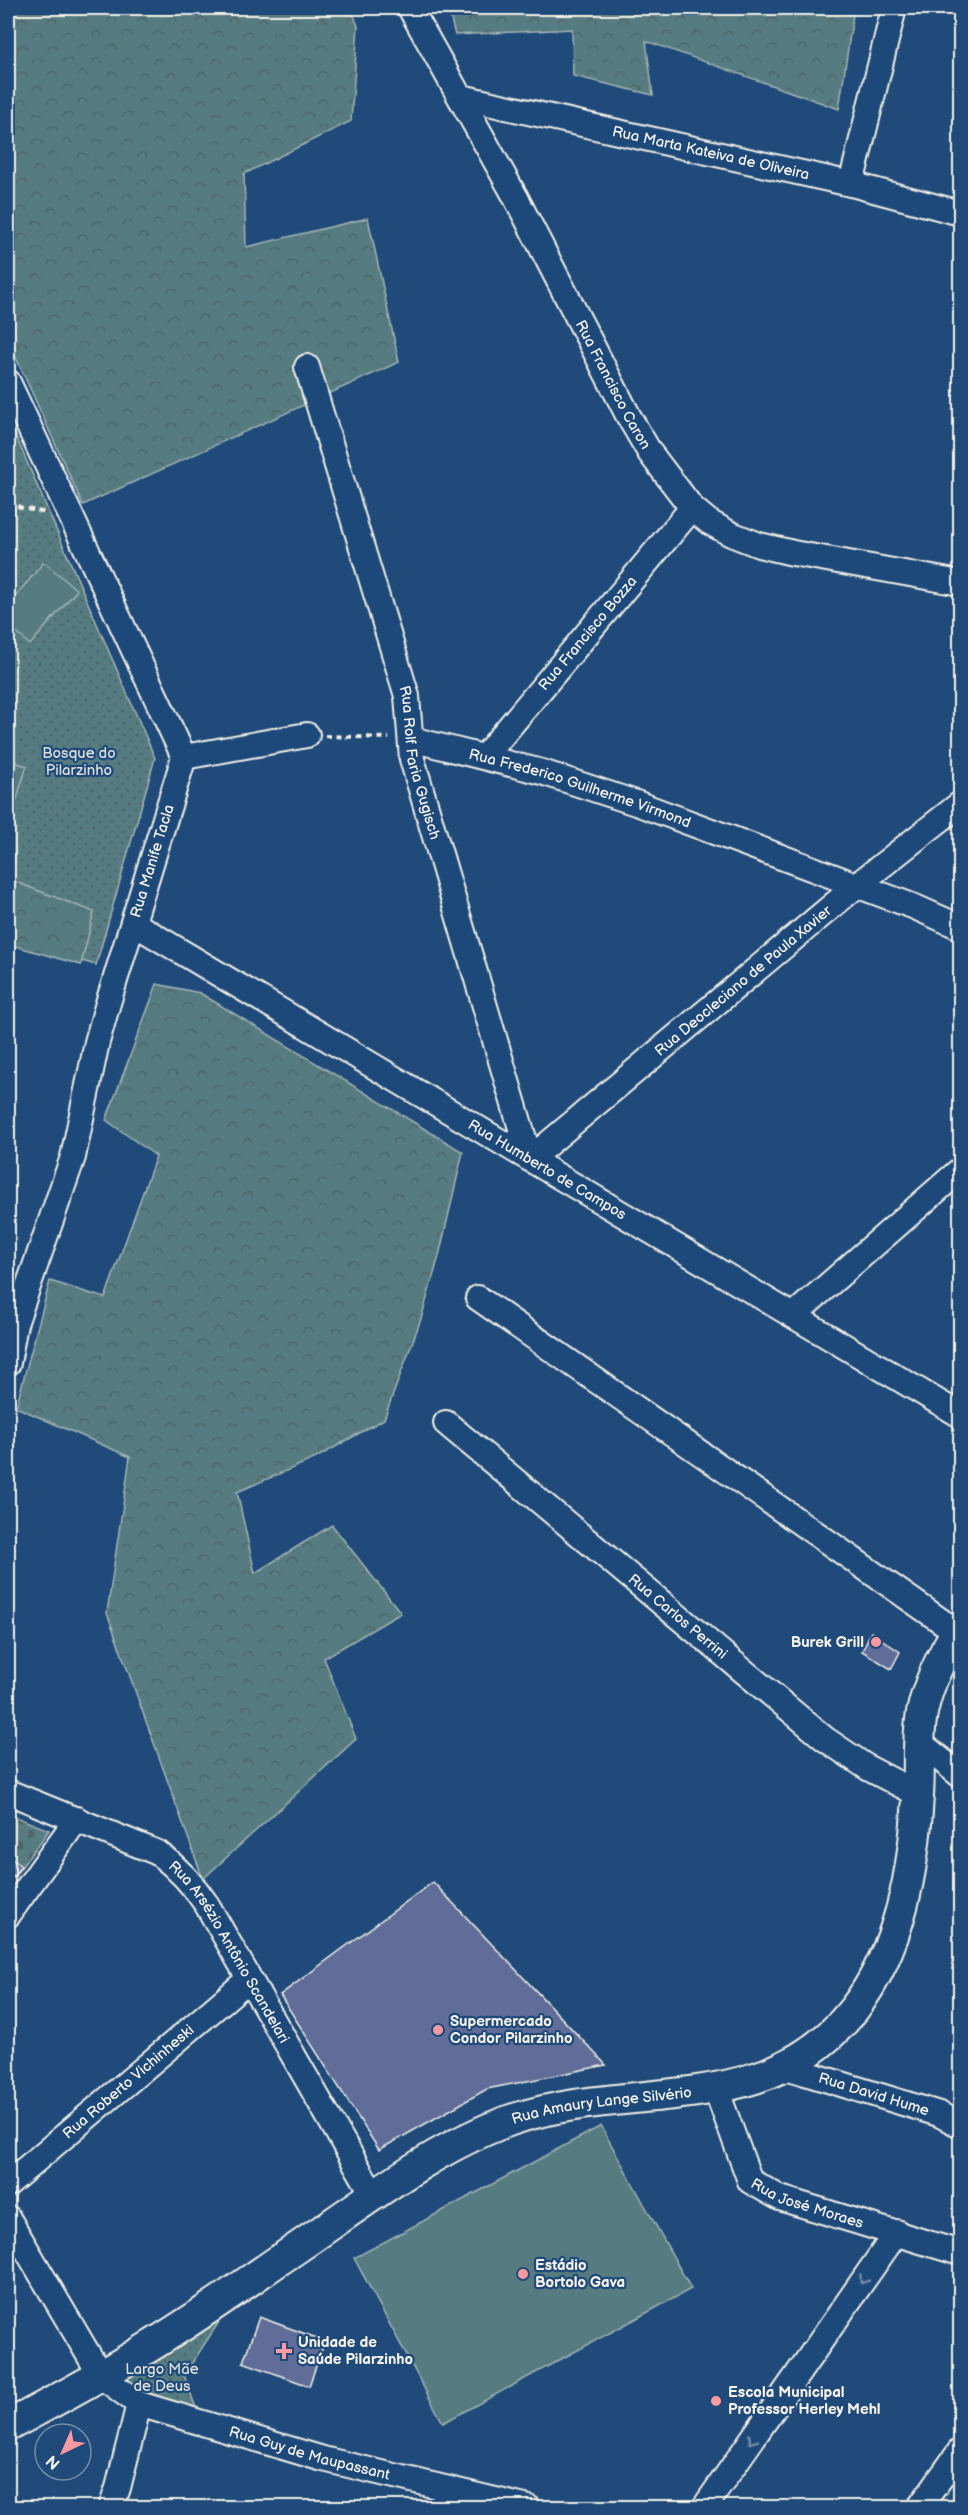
<svg xmlns="http://www.w3.org/2000/svg" width="968" height="2515" viewBox="0 0 968 2515" font-family="'Balsamiq Sans',sans-serif">
<defs>
<pattern id="grass-dots" width="8" height="8" patternUnits="userSpaceOnUse" patternTransform="scale(1.5)"><rect width="8" height="8" fill="#567b81"/><path d="M2 2h.1M6 6h.1" fill="none" stroke="#506466" stroke-width="1.8" stroke-linecap="round"/></pattern>
<pattern id="forest-crowns" width="20" height="18" patternUnits="userSpaceOnUse" patternTransform="scale(1.5)"><rect width="20" height="18" fill="#567b81"/><path d="M2 6a3 3 0 1 1 6 0M12 15a3 3 0 1 1 6 0" fill="none" stroke="#506466"/></pattern>
<pattern id="cemetery-stones" width="16" height="16" patternUnits="userSpaceOnUse" patternTransform="scale(1.5)"><rect width="16" height="16" fill="#567b81"/><path d="M2 7V4a2 2 0 0 1 4 0v3zM10 15v-3a2 2 0 0 1 4 0v3z" fill="#506466"/></pattern>
</defs>
<rect width="100%" height="100%" fill="#1f4a7a"/>
<filter id="ink" filterUnits="userSpaceOnUse"><feTurbulence type="fractalNoise" baseFrequency=".0167" numOctaves="2"/><feDisplacementMap in="SourceGraphic" scale="12" xChannelSelector="R" yChannelSelector="G"/><feConvolveMatrix kernelMatrix="1 2 1 2 8 2 1 2 1" color-interpolation-filters="sRGB"/></filter>
<g filter="url(#ink)">
<g fill="url(#grass-dots)" stroke="#a5b6b4" stroke-width="1.5">
<polygon points="8,418 155,758 96,965 8,940"/>
<path d="M223,2316L184,2375L197,2411C172,2404 138,2401 124,2377Z"/>
</g>
<g fill="url(#forest-crowns)" stroke="#a5b6b4" stroke-width="1.5">
<polygon points="8,8 351,8 358,26 351,121 244,174 246,247 368,218 399,362 83,505 8,340"/>
<polygon points="448,8 854,8 839,109 646,41 653,95 573,76 572,29 455,35"/>
<polygon points="8,879 94,912 81,965 8,944"/>
<polygon points="157,984 200,993 463,1152 439,1256 421,1319 384,1419 316,1458 237,1492 255,1573 332,1525 401,1613 324,1658 356,1739 203,1879 107,1613 130,1457 16,1407 50,1281 105,1298 156,1156 106,1120"/>
</g>
<polygon fill="url(#cemetery-stones)" stroke="#a5b6b4" stroke-width="1.5" points="8,1814 49,1830 8,1885"/>
<g fill="#567b81" stroke="#a5b6b4" stroke-width="1.5">
<polygon points="44,562 77,590 30,645 8,625 8,605"/>
<polygon points="8,760 27,766 8,827"/>
<polygon points="601,2126 691,2289 443,2423 354,2258"/>
</g>
<g fill="#606d99" stroke="#f4f1e8" stroke-width="1.5">
<polygon points="871,1632 900,1652 891,1669 862,1651"/>
<polygon points="8,1855 21,1866 8,1883"/>
<polygon points="433,1882 606,2065 487,2089 379,2150 280,1995"/>
<polygon points="259,2317 325,2341 309,2386 243,2362"/>
<polygon points="661,2502 672,2508 642,2508 651,2503"/>
</g>
<g fill="none" stroke-linecap="round" stroke-linejoin="round">
<g stroke="#f4f1e8" stroke-width="28">
<g id="minor">
<path id="s1" d="M410,8L515,196L629,417L650,453L692,508L709,522L731,534L759,545L793,553L960,583"/>
<path id="s2" d="M461,97L851,184L960,213"/>
<polyline points="851,184 894,8"/>
<path id="s3" d="M307,367L407,696L412,759L530,1159L856,886L960,804"/>
<polyline points="8,382 184,757 108,1003 97,1042 73,1157 15,1324 8,1363"/>
<path id="s4" d="M411,739L542,772L639,804L915,907L960,927"/>
<path id="s5" d="M485,756L692,508"/>
<polyline points="184,757 307,735"/>
<path id="s6" d="M133,923L960,1415"/>
<polyline points="478,1298 957,1632 960,1632"/>
<polyline points="794,1315 960,1170"/>
<path id="s7" d="M446,1423L825,1739L868,1768L918,1794"/>
<polyline points="919,1742 960,1775"/>
<path id="s8" d="M8,1792L158,1853C178,1868 193,1884 207,1905L374,2196"/>
<polyline points="8,1915 77,1819"/>
<path id="s9" d="M786,2067L939,2114L960,2125"/>
<path id="s10" d="M716,2089L750,2181L780,2198L960,2253"/>
<path id="s11" d="M8,2184L249,1979"/>
<path id="s12" d="M8,2218L101,2376L139,2404L323,2459L529,2508"/>
<polyline points="111,2508 118,2488 139,2404"/>
<polyline points="704,2508 897,2232"/>
<polyline points="919,2508 960,2451"/>
</g>
</g>
<g stroke="#f4f1e8" stroke-width="34">
<g id="major">
<path id="s13" d="M8,2426C58,2399 109,2372 157,2342C204,2313 248,2281 294,2250C362,2204 434,2147 511,2120C630,2079 766,2122 854,2009C900,1949 914,1870 918,1796C920,1768 917,1740 922,1713C928,1682 943,1653 960,1626"/>
</g>
</g>
<g stroke="#f4f1e8" stroke-width="4" stroke-dasharray="6 4.5" stroke-linecap="butt">
<polyline points="8,501 22,508 47,513"/>
<polyline points="325,736 389,738"/>
</g>
<use href="#minor" stroke="#1f4a7a" stroke-width="24"/>
<use href="#major" stroke="#1f4a7a" stroke-width="30"/>
</g>
<defs><path id="oneway-chevron" d="M-2-3.5L2.5 0L-2 3.5" fill="none" stroke-width="1.6" stroke-linecap="round" stroke-linejoin="round" transform="scale(1.5)"/></defs>
<g stroke="#748da6">
<use href="#oneway-chevron" transform="translate(863 2280) rotate(125)"/>
<use href="#oneway-chevron" transform="translate(752 2440) rotate(125)"/>
</g>
</g>
<g fill="#ff9aa2" stroke="#1f4a7a" stroke-width="2">
<circle cx="876" cy="1642" r="6"/>
<circle cx="438" cy="2030" r="6"/>
<circle cx="523" cy="2274" r="6"/>
<path d="M281 2342h6v6h6v6h-6v6h-6v-6h-6v-6h6z"/>
<circle cx="716" cy="2401" r="6"/>
</g>
<g text-anchor="middle" stroke-width="4.5" stroke-linejoin="round" paint-order="stroke">
<g font-size="15" fill="#f4f1e8" stroke="#1f4a7a">
<text dy="5" stroke="none"><textPath href="#s2" startOffset="256">Rua Marta Kateiva de Oliveira</textPath></text>
<text dy="5" stroke="none"><textPath href="#s1" startOffset="428">Rua Francisco Caron</textPath></text>
<text dy="5" stroke="none"><textPath href="#s5" startOffset="160">Rua Francisco Bozza</textPath></text>
<text dy="5" stroke="none"><textPath href="#s3" startOffset="412">Rua Rolf Faria Gugisch</textPath></text>
<text dy="5" stroke="none"><textPath href="#s4" startOffset="176">Rua Frederico Guilherme Virmond</textPath></text>
<text transform="translate(152 861) rotate(-73)" y="5">Rua Manife Tacla</text>
<text dy="5" stroke="none"><textPath href="#s3" startOffset="1102">Rua Deocleciano de Paula Xavier</textPath></text>
<text dy="5" stroke="none"><textPath href="#s6" startOffset="482">Rua Humberto de Campos</textPath></text>
<text dy="5" stroke="none"><textPath href="#s7" startOffset="302">Rua Carlos Perrini</textPath></text>
<text dy="5" stroke="none"><textPath href="#s8" startOffset="285">Rua Arsézio Antônio Scandelari</textPath></text>
<text dy="5" stroke="none"><textPath href="#s11" startOffset="158">Rua Roberto Vichinheski</textPath></text>
<text dy="5" stroke="none"><textPath href="#s9" startOffset="92">Rua David Hume</textPath></text>
<text dy="5" stroke="none"><textPath href="#s13" startOffset="682">Rua Amaury Lange Silvério</textPath></text>
<text dy="5" stroke="none"><textPath href="#s10" startOffset="160">Rua José Moraes</textPath></text>
<text dy="5" stroke="none"><textPath href="#s12" startOffset="408">Rua Guy de Maupassant</textPath></text>
</g>
<g font-size="15" fill="#dcdfd9" stroke="#1f4a7a">
<text x="79" y="758">Bosque do<tspan x="79" dy="17">Pilarzinho</tspan></text>
<text x="162" y="2374">Largo Mãe<tspan x="162" dy="17">de Deus</tspan></text>
</g>
<g font-size="15" font-weight="bold" fill="#f4f1e8" stroke="#1f4a7a" text-anchor="start">
<text x="864" y="1647" text-anchor="end">Burek Grill</text>
<text x="450" y="2026">Supermercado<tspan x="450" dy="17">Condor Pilarzinho</tspan></text>
<text x="535" y="2270">Estádio<tspan x="535" dy="17">Bortolo Gava</tspan></text>
<text x="298" y="2347">Unidade de<tspan x="298" dy="17">Saúde Pilarzinho</tspan></text>
<text x="728" y="2397">Escola Municipal<tspan x="728" dy="17">Professor Herley Mehl</tspan></text>
</g>
</g>
<rect width="968" height="2515" fill="none" stroke="#1f4a7a" stroke-width="30"/>
<rect x="15" y="15" width="938" height="2485" fill="none" stroke="#f4f1e8" stroke-width="2" filter="url(#ink)"/>
<g transform="translate(63 2452) rotate(224)"><circle r="28" fill="#1f4a7a" stroke="#748da6" stroke-width="1.5"/>
<path d="M0-4.5L10 22L0 15L-10 22Z" fill="#ff9aa2"/>
<text y="-9" font-size="16" font-weight="bold" text-anchor="middle" fill="#f4f1e8">N</text>
</g>
</svg>
